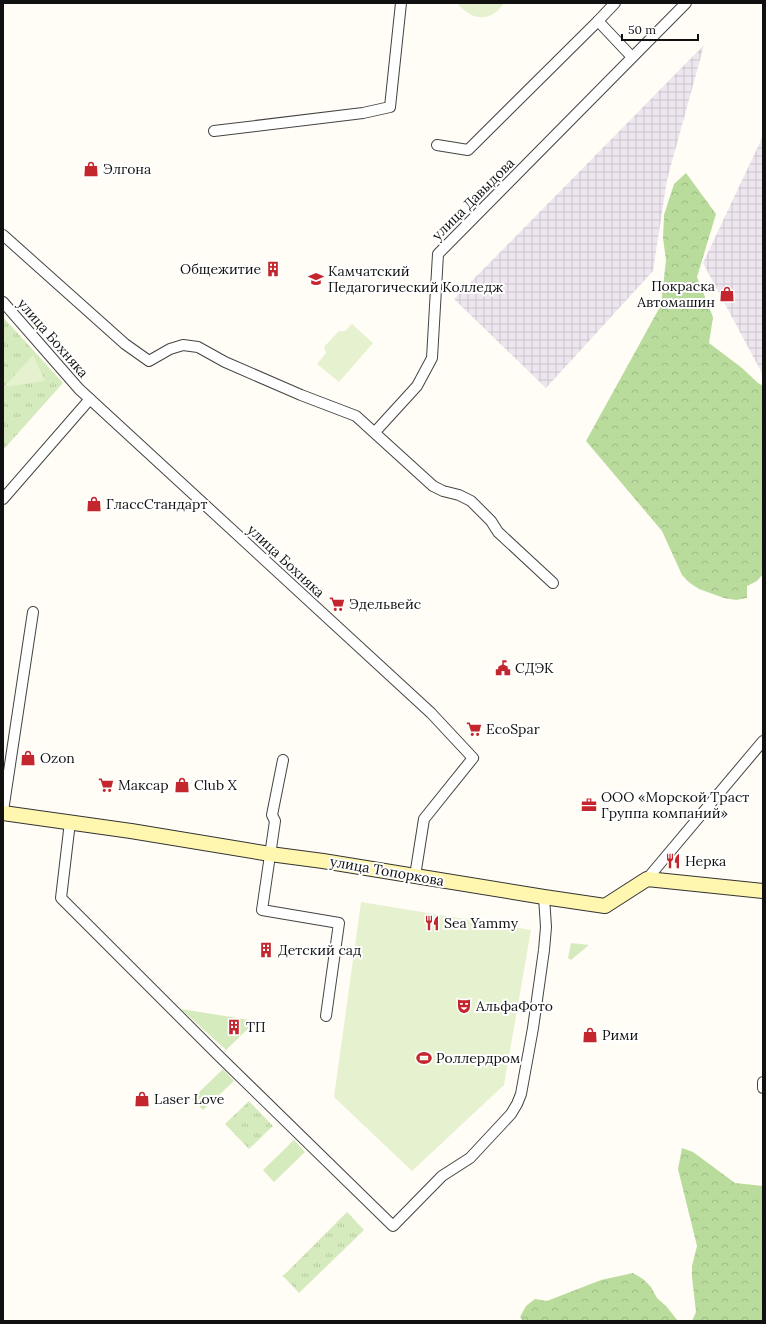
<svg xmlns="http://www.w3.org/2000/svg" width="766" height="1324" viewBox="0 0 766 1324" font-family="Lora,serif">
<defs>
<pattern id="industrial-grid" width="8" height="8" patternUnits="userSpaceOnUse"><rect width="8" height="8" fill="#eee6ef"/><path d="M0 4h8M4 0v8" fill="none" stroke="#cbc4cc"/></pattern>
<pattern id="forest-crowns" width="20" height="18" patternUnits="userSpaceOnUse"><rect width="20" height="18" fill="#b9dc9c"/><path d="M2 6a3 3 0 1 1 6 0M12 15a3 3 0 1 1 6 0" fill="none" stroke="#9ebc85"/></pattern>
<pattern id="park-tufts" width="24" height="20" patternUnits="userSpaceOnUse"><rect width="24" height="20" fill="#d5ebbd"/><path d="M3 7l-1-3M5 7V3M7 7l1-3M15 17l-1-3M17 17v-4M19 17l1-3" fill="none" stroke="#b6c8a1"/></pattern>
</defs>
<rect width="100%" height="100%" fill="#fffdf5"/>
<g fill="url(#industrial-grid)">
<polygon points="704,45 667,180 653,271 546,388 454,299"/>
<polygon points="763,136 763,375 703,263"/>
</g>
<g fill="#d5ebbd">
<polygon points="571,943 589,945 571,960 568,958"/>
<polygon points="181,1009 256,1021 226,1050"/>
<polygon points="223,1069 234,1081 203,1110 192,1099"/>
<polygon points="294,1140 305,1152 274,1182 263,1170"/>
</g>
<g fill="url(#forest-crowns)">
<polygon points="686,173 716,214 697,277 713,317 709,343 742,368 758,383 763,386 763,574 757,581 747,586 747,598 736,600 724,598 699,589 690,583 682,575 662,531 586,441 661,305 666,260 663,238 664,215 674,184"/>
<polygon points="682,1148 693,1152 735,1183 763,1186 763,1321 692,1321 696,1312 692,1277 692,1266 697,1246 678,1169"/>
<polygon points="633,1273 643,1279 651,1287 657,1298 666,1306 678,1321 523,1321 520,1317 526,1306 535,1299 547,1301 601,1280"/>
</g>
<g fill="url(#park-tufts)">
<polygon points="3,317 63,383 3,450"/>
<polygon points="249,1101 273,1126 249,1149 225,1124"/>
<polygon points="347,1212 364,1230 299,1293 283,1276"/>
</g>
<g fill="#e6f2cf">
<path d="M457,3H504C491,23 471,21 457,3Z"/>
<polygon points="352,324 373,343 339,382 317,364 326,353 324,347 339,331 345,331"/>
<polygon points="33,355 45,381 4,387"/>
<polygon points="361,902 531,930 504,1085 412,1171 334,1097"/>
</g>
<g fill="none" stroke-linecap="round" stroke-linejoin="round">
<g stroke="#444" stroke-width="12">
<g id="street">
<polyline points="598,21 615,3"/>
<polyline points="214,131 363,113 390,107 401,3"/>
<polyline points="437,145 468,150 598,21 632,57"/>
<polyline points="3,235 125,344 149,361 170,349 183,345 198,347 225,362 301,395 356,416 433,486 443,491 459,495 471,501 491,521 498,532 553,583"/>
<polyline points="3,302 79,389 431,713 473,758 424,819 415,876"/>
<polyline points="375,432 417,386 432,358 438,254 686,3"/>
<polyline points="3,499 90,399"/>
<polyline points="283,760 272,815 275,821 262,910 339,923 326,1016"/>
<polyline points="3,811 33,612"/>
<polyline points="70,822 61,898 219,1056 393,1226 442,1176 470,1158 511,1114 517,1104 521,1094 533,1028 544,950 546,927 544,897"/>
<polyline points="647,879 763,741"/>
<polyline points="763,1082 763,1088"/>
</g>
</g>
<g stroke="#333" stroke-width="16">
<polyline id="secondary" points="3,813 131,831 270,854 323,861 544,897 605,906 647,879 763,891"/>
</g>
<use href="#street" stroke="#fff" stroke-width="10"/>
<use href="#secondary" stroke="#fff6b0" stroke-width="14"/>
</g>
<defs>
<g id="shop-bare" transform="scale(1.2)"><path d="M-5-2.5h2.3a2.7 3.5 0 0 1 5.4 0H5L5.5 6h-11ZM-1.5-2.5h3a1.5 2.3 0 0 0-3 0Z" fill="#c4262e" stroke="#fff" stroke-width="2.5" paint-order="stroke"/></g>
<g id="building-bare" transform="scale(1.2)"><path d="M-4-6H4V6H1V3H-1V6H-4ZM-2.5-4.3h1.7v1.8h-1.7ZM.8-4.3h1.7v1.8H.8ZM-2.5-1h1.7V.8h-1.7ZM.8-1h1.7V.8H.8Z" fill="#c4262e" stroke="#fff" stroke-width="2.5" paint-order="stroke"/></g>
<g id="university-bare" transform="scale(1.2)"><path d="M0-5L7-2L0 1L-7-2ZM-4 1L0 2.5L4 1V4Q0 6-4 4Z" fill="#c4262e" stroke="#fff" stroke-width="2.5" paint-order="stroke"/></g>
<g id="supermarket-bare" transform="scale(1.2)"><path d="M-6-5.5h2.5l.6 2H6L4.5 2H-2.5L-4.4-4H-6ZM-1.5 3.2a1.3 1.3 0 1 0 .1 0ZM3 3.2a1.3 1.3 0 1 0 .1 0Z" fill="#c4262e" stroke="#fff" stroke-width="2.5" paint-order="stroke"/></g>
<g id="civic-bare" transform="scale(1.2)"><path d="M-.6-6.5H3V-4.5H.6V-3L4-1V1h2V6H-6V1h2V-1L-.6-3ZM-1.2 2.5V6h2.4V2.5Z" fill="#c4262e" stroke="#fff" stroke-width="2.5" paint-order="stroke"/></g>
<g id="office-bare" transform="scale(1.2)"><path d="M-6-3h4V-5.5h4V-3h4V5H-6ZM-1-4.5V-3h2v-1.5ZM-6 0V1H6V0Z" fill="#c4262e" stroke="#fff" stroke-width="2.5" paint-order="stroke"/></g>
<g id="restaurant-bare" transform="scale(1.2)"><path d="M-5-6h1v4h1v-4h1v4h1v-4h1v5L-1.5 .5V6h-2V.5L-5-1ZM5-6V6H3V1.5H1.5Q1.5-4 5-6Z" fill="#c4262e" stroke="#fff" stroke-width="2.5" paint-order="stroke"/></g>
<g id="theatre-bare" transform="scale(1.2)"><path d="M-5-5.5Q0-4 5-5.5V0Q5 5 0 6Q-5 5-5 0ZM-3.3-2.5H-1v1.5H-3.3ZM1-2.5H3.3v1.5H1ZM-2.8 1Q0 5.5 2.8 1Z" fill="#c4262e" stroke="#fff" stroke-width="2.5" paint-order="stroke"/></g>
<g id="stadium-bare" transform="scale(1.2)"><path d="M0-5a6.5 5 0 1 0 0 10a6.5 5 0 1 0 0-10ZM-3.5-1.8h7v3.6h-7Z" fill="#c4262e" stroke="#fff" stroke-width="2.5" paint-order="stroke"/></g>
</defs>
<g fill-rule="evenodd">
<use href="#shop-bare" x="91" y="169"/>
<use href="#building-bare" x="273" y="269"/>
<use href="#university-bare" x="316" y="279"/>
<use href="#shop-bare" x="727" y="294"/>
<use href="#shop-bare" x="94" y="504"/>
<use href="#supermarket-bare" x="337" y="604"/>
<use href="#civic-bare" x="503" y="668"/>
<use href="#supermarket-bare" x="474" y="729"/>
<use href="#shop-bare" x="28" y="758"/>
<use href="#supermarket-bare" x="106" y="785"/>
<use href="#shop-bare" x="182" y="785"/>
<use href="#office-bare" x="589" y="805"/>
<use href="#restaurant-bare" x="673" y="861"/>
<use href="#restaurant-bare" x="432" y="923"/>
<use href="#building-bare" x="266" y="950"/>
<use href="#theatre-bare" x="464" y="1006"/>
<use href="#building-bare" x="234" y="1027"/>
<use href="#shop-bare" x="590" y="1035"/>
<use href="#stadium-bare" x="424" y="1058"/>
<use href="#shop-bare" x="142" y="1099"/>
</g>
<g text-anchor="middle" stroke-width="4" stroke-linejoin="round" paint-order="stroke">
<g font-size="14" fill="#111" stroke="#fff" text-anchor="start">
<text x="103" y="174">Элгона</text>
<text x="261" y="274" text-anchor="end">Общежитие</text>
<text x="328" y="276">Камчатский<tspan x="328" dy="16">Педагогический Колледж</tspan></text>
<text x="715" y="291" text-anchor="end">Покраска<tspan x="715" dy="16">Автомашин</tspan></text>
<text x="106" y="509">ГлассСтандарт</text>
<text x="349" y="609">Эдельвейс</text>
<text x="515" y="673">СДЭК</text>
<text x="486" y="734">EcoSpar</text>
<text x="40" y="763">Ozon</text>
<text x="118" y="790">Максар</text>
<text x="194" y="790">Club X</text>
<text x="601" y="802">ООО «Морской Траст<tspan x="601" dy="16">Группа компаний»</tspan></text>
<text x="685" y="866">Нерка</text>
<text x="444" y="928">Sea Yammy</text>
<text x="278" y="955">Детский сад</text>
<text x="476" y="1011">АльфаФото</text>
<text x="246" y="1032">ТП</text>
<text x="602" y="1040">Рими</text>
<text x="436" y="1063">Роллердром</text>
<text x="154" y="1104">Laser Love</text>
</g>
<g font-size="14" fill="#111" stroke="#fff">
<text transform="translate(473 199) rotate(-45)" y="5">улица Давыдова</text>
<text transform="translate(53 338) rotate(49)" y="5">улица Бохняка</text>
<text transform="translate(286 561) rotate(43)" y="5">улица Бохняка</text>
<text transform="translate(387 871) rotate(10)" y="5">улица Топоркова</text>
</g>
</g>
<rect width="766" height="1324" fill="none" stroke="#111111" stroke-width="8"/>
<path d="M622 34v6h76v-6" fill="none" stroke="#111111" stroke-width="2"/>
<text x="628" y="34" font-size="12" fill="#111111" stroke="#ffffff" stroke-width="3" paint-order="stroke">50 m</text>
</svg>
